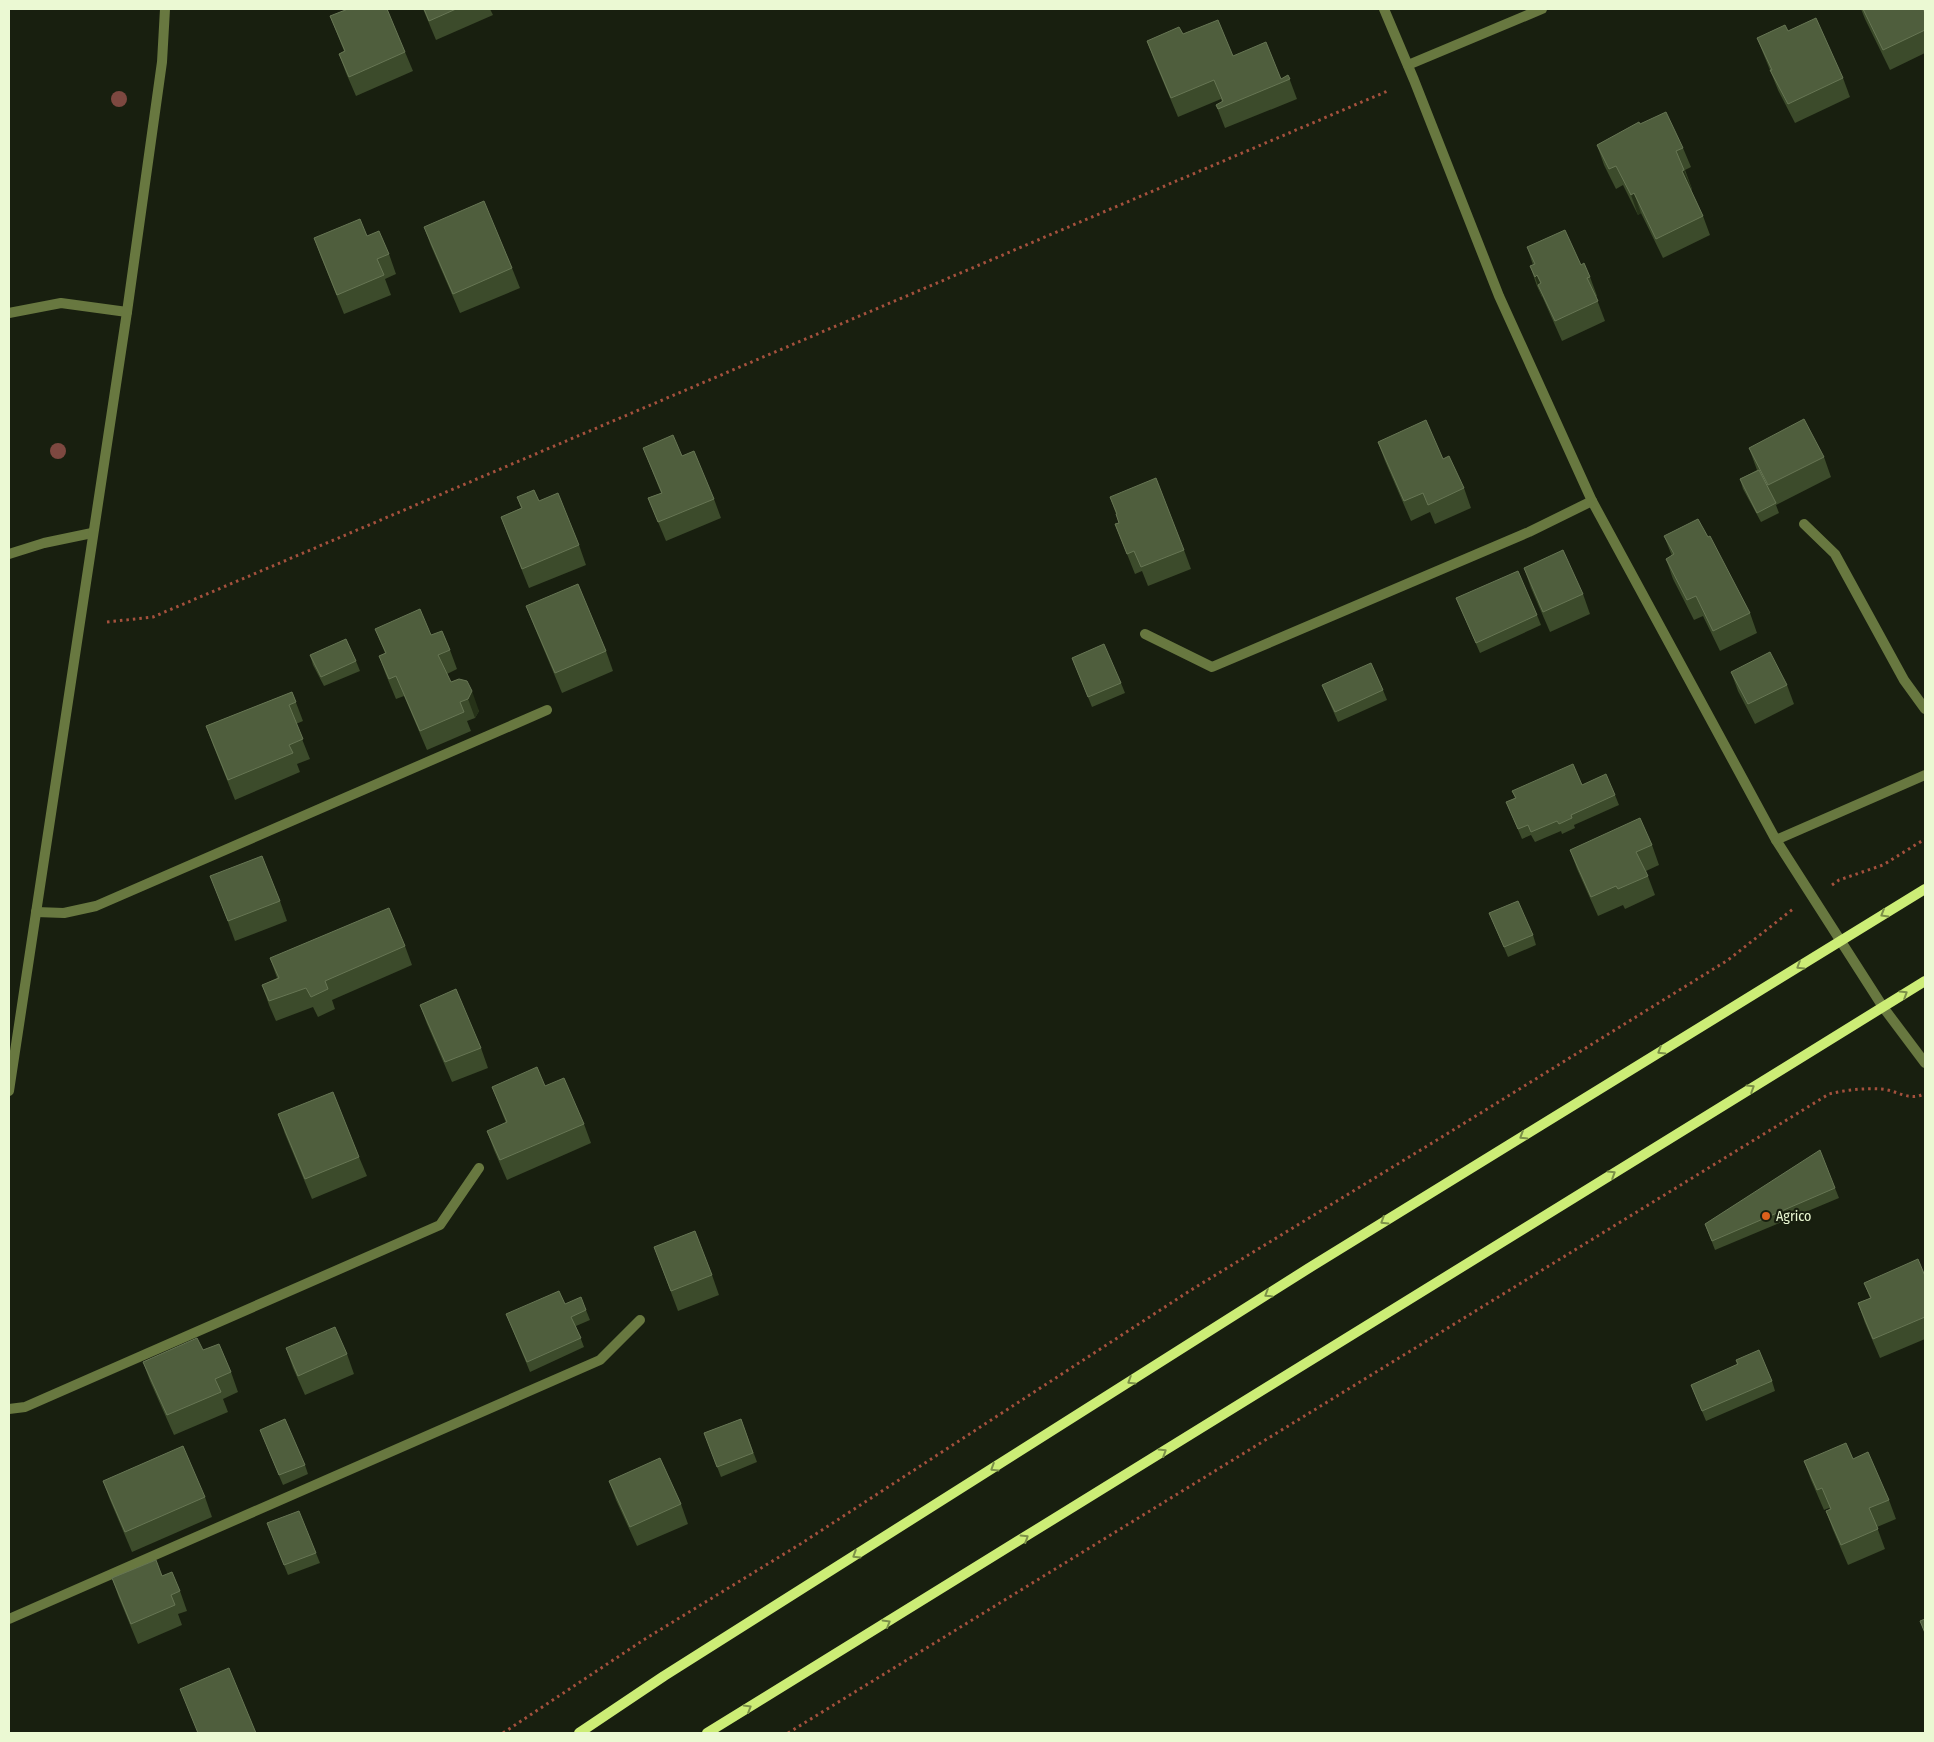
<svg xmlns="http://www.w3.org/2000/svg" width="1934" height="1742" viewBox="0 0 1934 1742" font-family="'Fira Sans Condensed',sans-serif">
<rect width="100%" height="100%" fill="#181f0f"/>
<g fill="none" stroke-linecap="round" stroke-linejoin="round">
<g stroke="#a4513d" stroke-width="3" stroke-dasharray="2.5 4" stroke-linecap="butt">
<polyline points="107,622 153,617 1390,90"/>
<polyline points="1832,885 1839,880 1883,865 1925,839"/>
<polyline points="503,1733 645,1639 802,1543 1191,1290 1437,1140 1728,960 1793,909"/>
<path d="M788,1733L1829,1094C1845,1090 1864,1088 1880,1089C1896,1089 1910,1103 1925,1093"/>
</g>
<g stroke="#687840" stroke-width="10">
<polyline points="9,313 61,303 127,312"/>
<polyline points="1804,524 1835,554 1904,680 1925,709"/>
<polyline points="9,554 44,543 92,533"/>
<polyline points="1145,634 1212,667 1529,532 1592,501"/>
<polyline points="36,912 64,913 96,906 547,710"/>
<polyline points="9,1409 25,1407 440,1225 479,1168"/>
<polyline points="9,1619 600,1360 640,1320"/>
</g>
<g stroke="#687840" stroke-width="10">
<polyline points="1384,9 1414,80 1499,296 1592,501 1776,840 1883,1007 1925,1063"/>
<polyline points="1408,65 1542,9"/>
<polyline points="1776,840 1925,775"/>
</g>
<polyline stroke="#687840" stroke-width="10" points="9,1091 127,312 162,62 165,9"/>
<g stroke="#cced76" stroke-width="10">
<polyline points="579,1733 664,1676 1309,1268 1925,889"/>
<polyline points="707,1733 1925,981"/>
</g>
</g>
<g fill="#7d4840">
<circle cx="119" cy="99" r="8"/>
<circle cx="58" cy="451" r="8"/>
</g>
<g fill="#3c4b2b">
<polygon points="423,9 490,9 493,15 436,40"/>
<polygon points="1861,9 1923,9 1925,13 1925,53 1890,70 1865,19"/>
<polygon points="330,16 405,52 413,71 356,96 346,73 339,54 344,51"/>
<polygon points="1788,31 1843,78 1850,97 1795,123 1778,90 1757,38"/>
<polygon points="1183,34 1233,56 1281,79 1288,75 1297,99 1225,128 1216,105 1222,102 1221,99 1178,117 1154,60 1147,41"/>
<polygon points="1640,124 1683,148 1691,167 1685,170 1692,189 1691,190 1703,216 1710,235 1663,258 1641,213 1638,215 1623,185 1616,189 1604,165 1597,145"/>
<polygon points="424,227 512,268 520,288 460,313 431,246"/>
<polygon points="367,236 389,254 396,274 385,279 391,295 344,314 321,257 314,238"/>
<polygon points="1527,247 1581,265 1590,277 1597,296 1596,297 1605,321 1562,341 1542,296 1542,297 1537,286 1530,266 1533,265"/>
<polygon points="1378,442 1443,459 1464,488 1471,508 1435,524 1430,512 1411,521 1385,461"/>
<polygon points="643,448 682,456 714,499 721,518 666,541 648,498 661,493"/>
<polygon points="1749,448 1824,457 1831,477 1776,505 1779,513 1761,522 1743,489 1740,479 1757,470"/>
<polygon points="517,497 539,501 579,545 586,565 529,588 508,536 501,517 521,508"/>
<polygon points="1110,497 1184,550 1191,569 1148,586 1142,571 1135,574 1115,524 1119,523 1116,514"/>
<polygon points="1664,536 1708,537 1750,613 1757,633 1720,651 1703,616 1694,620 1673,579 1666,559 1672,556"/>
<polygon points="1524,568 1583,594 1590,614 1550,632 1531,588"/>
<polygon points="1456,598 1537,615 1541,625 1480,653"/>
<polygon points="526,606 606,651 613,671 562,693 534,626"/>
<polygon points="375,629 431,635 450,650 457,669 447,674 451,682 459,679 479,711 475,718 467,721 471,731 427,750 404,696 396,699 386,675 379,656 385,653"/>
<polygon points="310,655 356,661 360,671 324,686 313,665"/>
<polygon points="1072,658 1121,683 1125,693 1092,707"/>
<polygon points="1731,672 1787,685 1794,704 1755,724 1738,691"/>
<polygon points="1322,685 1383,690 1387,700 1338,722 1326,695"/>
<polygon points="292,692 303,721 296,724 310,759 297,764 300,772 235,800 213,745 206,726"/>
<polygon points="1582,785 1615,795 1619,805 1574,825 1575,828 1562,834 1561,831 1535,842 1531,835 1522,839 1506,802 1515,798 1512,791"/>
<polygon points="1652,845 1659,865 1646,871 1655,895 1625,909 1623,905 1598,916 1577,869 1570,850"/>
<polygon points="218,895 280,901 287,921 235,941"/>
<polygon points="1489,913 1533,935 1536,945 1508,957"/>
<polygon points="405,946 412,965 332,1000 335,1009 318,1017 313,1007 276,1021 269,1005 262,985 277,978 270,958"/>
<polygon points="420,1005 481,1048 488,1068 452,1082 427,1024"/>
<polygon points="545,1086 584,1124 591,1143 507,1180 494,1150 487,1131 506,1123 492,1087"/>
<polygon points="278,1114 359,1157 367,1176 312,1199 285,1134"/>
<polygon points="1835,1188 1839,1198 1715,1250 1705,1224"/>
<polygon points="654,1247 712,1275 719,1295 678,1311"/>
<polygon points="1925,1276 1925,1339 1880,1358 1865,1323 1858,1303 1870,1298 1864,1283"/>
<polygon points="565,1304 586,1310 590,1320 576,1326 584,1347 530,1372 506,1314"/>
<polygon points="286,1348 347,1354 354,1374 305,1395 293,1368"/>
<polygon points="203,1350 231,1372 238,1392 223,1399 228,1412 174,1435 150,1381 143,1362"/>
<polygon points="1736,1360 1772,1381 1775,1391 1706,1421 1691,1385 1737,1365"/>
<polygon points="741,1419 757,1462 721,1477 704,1433"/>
<polygon points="260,1430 305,1465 308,1474 283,1485"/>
<polygon points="1853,1459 1889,1500 1896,1519 1877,1527 1885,1549 1848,1565 1833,1530 1826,1511 1830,1509 1829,1508 1824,1510 1811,1480 1804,1461"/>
<polygon points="103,1481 205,1497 212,1517 132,1552 110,1500"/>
<polygon points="609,1481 681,1504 688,1524 637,1546 616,1500"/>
<polygon points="267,1523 316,1553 320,1563 288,1575"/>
<polygon points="162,1576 180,1591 187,1611 178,1614 182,1625 138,1644 119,1598 112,1578"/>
</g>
<g fill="#263218">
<polygon points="1684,170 1692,189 1689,191 1682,171"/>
<polygon points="1634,193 1641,213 1638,215 1631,195"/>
<polygon points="1537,275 1545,295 1538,285 1542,296 1542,297 1535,277"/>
<polygon points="472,691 479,711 475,718 468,699"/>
</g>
<g fill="#4f5e3d" stroke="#677654">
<polygon points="348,9 387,9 405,52 349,77 339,54 345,51 330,16"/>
<polygon points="424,9 456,9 429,21"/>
<polygon points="1863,9 1923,9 1925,13 1925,30 1883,50"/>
<polygon points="1816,18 1843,78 1788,104 1770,70 1772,70 1757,38 1785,25 1788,31"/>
<polygon points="1218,20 1233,56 1266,42 1281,79 1288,75 1290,79 1218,109 1216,105 1223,101 1214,80 1171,98 1147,41 1179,27 1183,34"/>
<polygon points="1666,112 1683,148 1676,151 1684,170 1682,171 1703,216 1656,239 1634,193 1631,195 1616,166 1609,169 1597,145 1639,122 1640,124"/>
<polygon points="484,201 512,268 453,294 424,227"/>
<polygon points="360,219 367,236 379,231 389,254 377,259 384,275 337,295 314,238"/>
<polygon points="1565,230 1581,265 1584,263 1590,277 1587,278 1598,301 1555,321 1538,285 1541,283 1537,275 1535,277 1530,266 1535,264 1527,247"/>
<polygon points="1804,419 1824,457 1768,485 1749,448"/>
<polygon points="1426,420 1443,459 1449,456 1464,488 1428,505 1423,493 1404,501 1378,442"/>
<polygon points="673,435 682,456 694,451 714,499 658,522 648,498 662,493 643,448"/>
<polygon points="1759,470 1776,503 1757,513 1740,479"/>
<polygon points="1156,478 1184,550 1141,567 1134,551 1127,554 1115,524 1119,523 1116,514 1117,514 1110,497"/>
<polygon points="534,490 539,501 558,493 579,545 522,569 501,517 522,508 517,497"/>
<polygon points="1698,519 1708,537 1710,536 1750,613 1713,631 1696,596 1687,600 1666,559 1674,554 1664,536"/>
<polygon points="1563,550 1583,594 1543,612 1524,568"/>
<polygon points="1518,571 1537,615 1476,643 1456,598"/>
<polygon points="578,584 606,651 555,673 526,606"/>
<polygon points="420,609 431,635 442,631 450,650 438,655 451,682 459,679 467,681 472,691 468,699 460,702 464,712 420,731 396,676 389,679 379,656 386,653 375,629"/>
<polygon points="346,639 356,661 321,677 310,655"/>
<polygon points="1104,644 1121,683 1088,697 1072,658"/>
<polygon points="1770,652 1787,685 1748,704 1731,672"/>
<polygon points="1371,663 1383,690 1335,712 1322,685"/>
<polygon points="292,692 296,702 289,705 303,739 289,745 293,753 228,780 206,726"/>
<polygon points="1573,764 1582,785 1606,774 1615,795 1571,815 1572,818 1559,824 1557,821 1531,832 1528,825 1518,829 1506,802 1516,798 1512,791"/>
<polygon points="1640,818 1652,845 1636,852 1648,876 1618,889 1616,886 1591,897 1570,850"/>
<polygon points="262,856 280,901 228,921 210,876"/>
<polygon points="1518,901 1533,935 1504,947 1489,913"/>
<polygon points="389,908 405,946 325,981 328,989 311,997 306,988 269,1001 262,985 279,978 270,958"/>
<polygon points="456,989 481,1048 445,1062 420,1005"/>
<polygon points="537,1067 545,1086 564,1078 584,1124 500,1160 487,1131 507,1122 492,1087"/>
<polygon points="333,1092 359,1157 305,1179 278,1114"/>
<polygon points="1820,1150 1835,1188 1712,1241 1705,1224"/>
<polygon points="695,1231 712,1275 671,1291 654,1247"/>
<polygon points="1918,1259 1925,1276 1925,1317 1873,1339 1858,1303 1871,1298 1864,1283"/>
<polygon points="559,1291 565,1304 581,1297 586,1310 571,1317 581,1338 527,1362 506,1314"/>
<polygon points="335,1327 347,1354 298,1376 286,1348"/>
<polygon points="197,1338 203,1350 219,1344 231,1372 215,1379 221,1392 167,1415 143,1362"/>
<polygon points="1759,1350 1772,1381 1702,1411 1691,1385 1738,1364 1736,1360"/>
<polygon points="285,1419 305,1465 279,1475 260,1430"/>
<polygon points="741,1419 753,1453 717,1467 704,1433"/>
<polygon points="1846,1443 1853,1459 1868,1452 1889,1500 1869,1508 1878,1529 1841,1545 1826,1511 1831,1509 1822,1488 1817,1490 1804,1461"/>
<polygon points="183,1446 205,1497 125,1532 103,1481"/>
<polygon points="660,1458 681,1504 630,1527 609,1481"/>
<polygon points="299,1511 316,1553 284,1565 267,1523"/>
<polygon points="156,1560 162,1576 172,1572 180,1591 171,1595 175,1605 131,1624 112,1578"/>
<polygon points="1925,1619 1925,1633 1920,1621"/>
<polygon points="229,1668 256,1733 198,1733 180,1689"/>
</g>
<defs><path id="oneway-chevron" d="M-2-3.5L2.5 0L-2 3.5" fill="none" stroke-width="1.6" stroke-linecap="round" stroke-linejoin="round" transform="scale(1.25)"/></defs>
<g stroke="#7b9048">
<use href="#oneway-chevron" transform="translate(1884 914) rotate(149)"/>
<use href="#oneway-chevron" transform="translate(1800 966) rotate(148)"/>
<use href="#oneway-chevron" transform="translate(1904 994) rotate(-32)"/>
<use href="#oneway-chevron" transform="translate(1661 1051) rotate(148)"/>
<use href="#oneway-chevron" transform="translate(1751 1088) rotate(-32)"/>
<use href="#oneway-chevron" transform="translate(1523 1136) rotate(148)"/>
<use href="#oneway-chevron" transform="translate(1612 1174) rotate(-32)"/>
<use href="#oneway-chevron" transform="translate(1384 1221) rotate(148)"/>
<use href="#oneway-chevron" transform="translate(1268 1294) rotate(148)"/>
<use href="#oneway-chevron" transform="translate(1131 1381) rotate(148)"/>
<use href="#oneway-chevron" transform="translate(1163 1452) rotate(-32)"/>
<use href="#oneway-chevron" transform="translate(994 1468) rotate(148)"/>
<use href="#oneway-chevron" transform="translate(1025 1538) rotate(-32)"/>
<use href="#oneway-chevron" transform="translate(856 1555) rotate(148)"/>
<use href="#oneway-chevron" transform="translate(887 1623) rotate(-31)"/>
<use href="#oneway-chevron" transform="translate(748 1708) rotate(-31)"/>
</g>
<circle fill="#dc601c" stroke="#181f0f" stroke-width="2" cx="1766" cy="1216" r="5"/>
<g text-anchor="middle" stroke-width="4.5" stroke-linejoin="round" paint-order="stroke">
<g font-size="14" fill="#ebf9d3" stroke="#181f0f" text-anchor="start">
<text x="1776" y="1221">Agrico</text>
</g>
</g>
<rect width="1934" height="1742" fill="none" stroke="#ebf9d3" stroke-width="20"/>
</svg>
